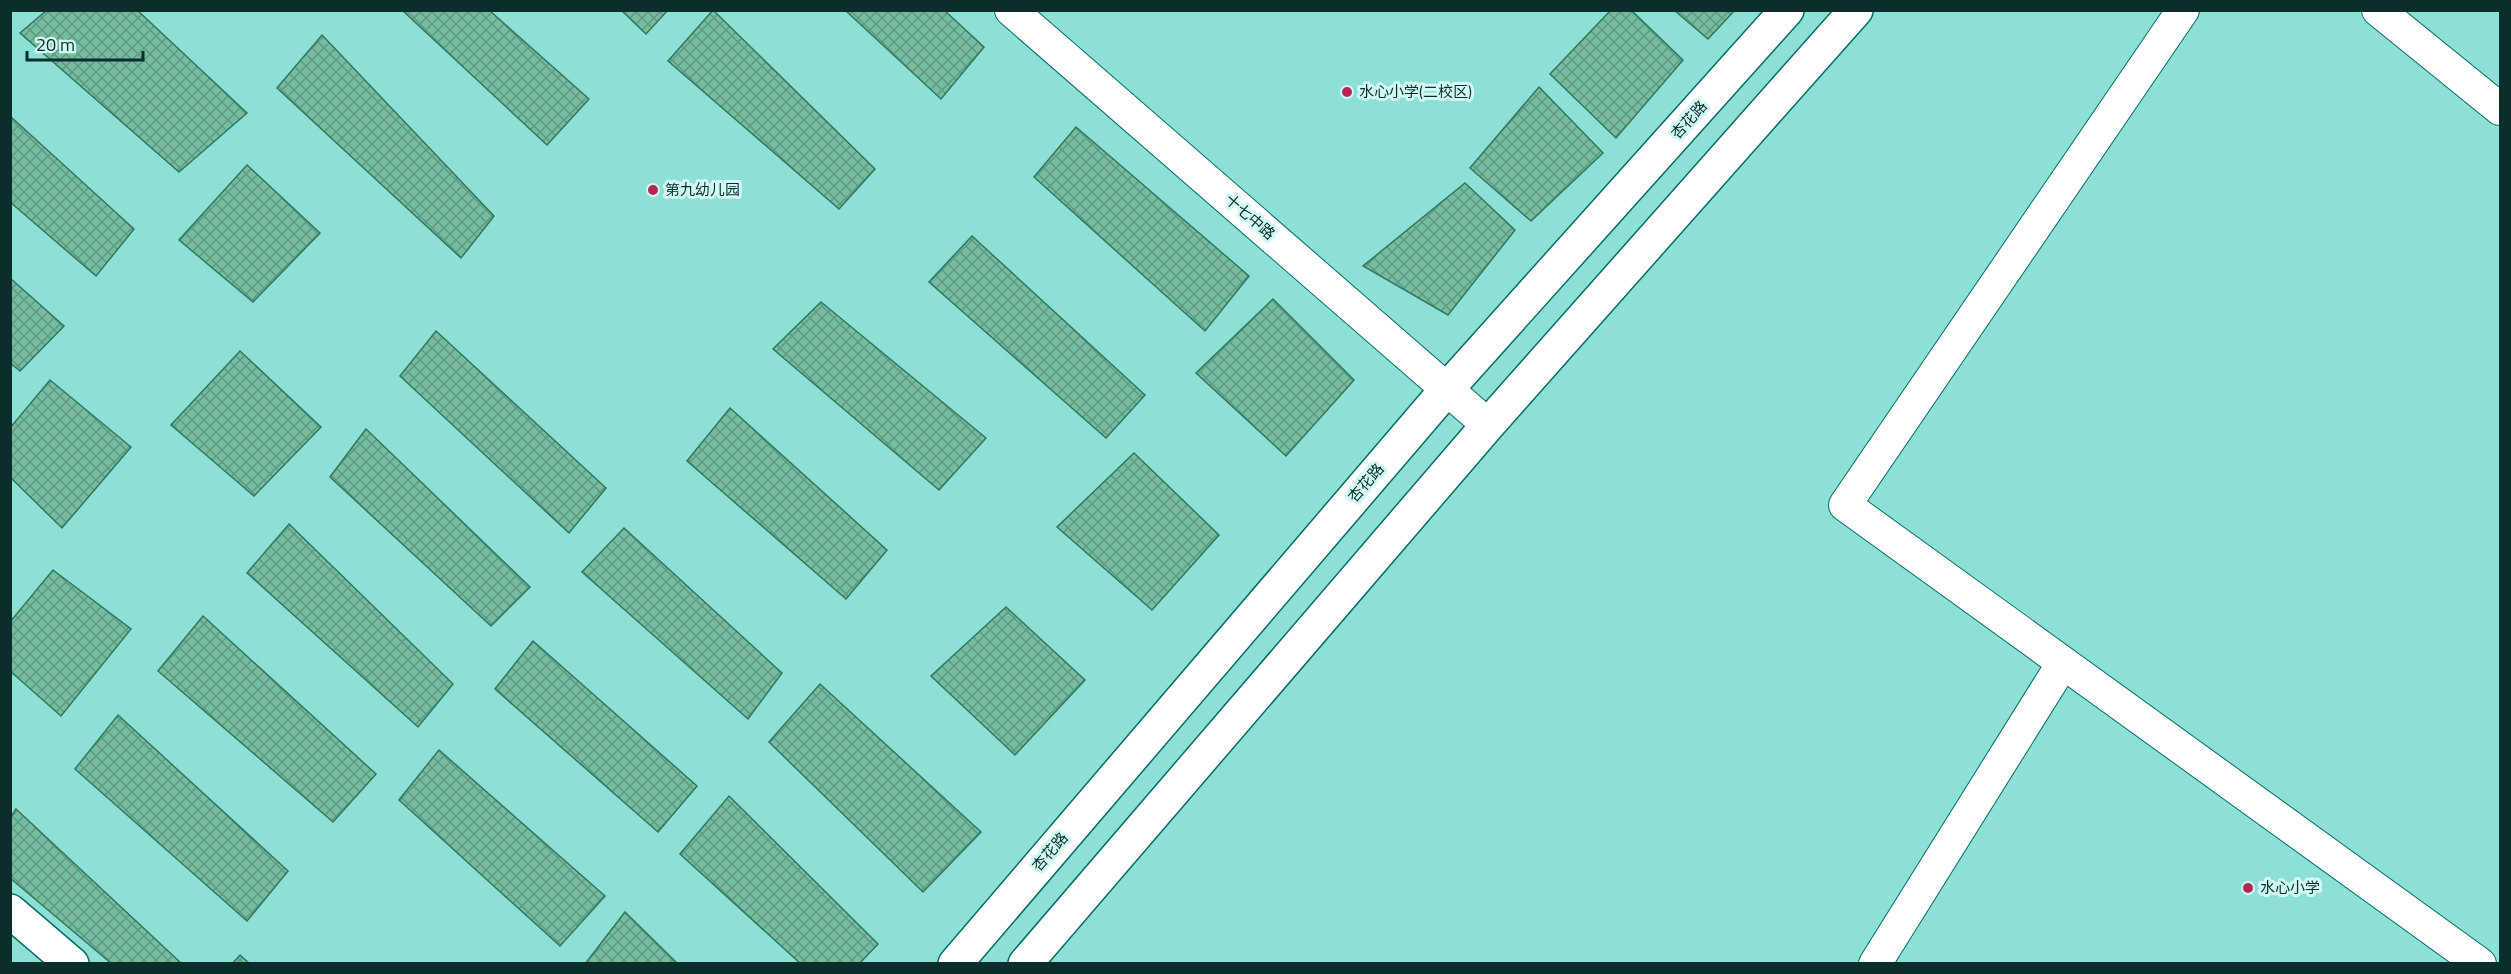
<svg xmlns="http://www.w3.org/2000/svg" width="2511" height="974" viewBox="0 0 2511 974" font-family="'Titillium Web','Noto Sans SC',sans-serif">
<defs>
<pattern id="building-cross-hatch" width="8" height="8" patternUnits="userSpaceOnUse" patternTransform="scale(1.5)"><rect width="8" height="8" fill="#76bc9f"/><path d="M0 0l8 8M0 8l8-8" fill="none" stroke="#5f9982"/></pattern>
</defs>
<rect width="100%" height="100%" fill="#8ce0d6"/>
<g fill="url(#building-cross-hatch)" stroke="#31785e" stroke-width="1.5">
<polygon points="47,10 137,10 247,113 179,172 20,33"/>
<polygon points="402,10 489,10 589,99 547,145"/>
<polygon points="621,10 668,10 646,34"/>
<polygon points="713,10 875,169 839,209 668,61"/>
<polygon points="845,10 944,10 984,47 941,99"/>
<polygon points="1611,10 1631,10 1683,60 1616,138 1550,74"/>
<polygon points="1674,10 1735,10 1708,39"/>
<polygon points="322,35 494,216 461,258 277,88"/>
<polygon points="1539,87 1603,153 1531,221 1470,168"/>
<polygon points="10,116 134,229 96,276 10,202"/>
<polygon points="1076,127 1249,276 1205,331 1034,177"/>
<polygon points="247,165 320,233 253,302 179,240"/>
<polygon points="1465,183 1515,230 1448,315 1363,266"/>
<polygon points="972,236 1145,395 1106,438 929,282"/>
<polygon points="10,278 64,326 20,371 10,363"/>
<polygon points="1273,299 1354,380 1286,456 1196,373"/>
<polygon points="821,302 986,438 939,490 773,349"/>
<polygon points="436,331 606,488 569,533 400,376"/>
<polygon points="240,351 321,427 254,496 171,425"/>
<polygon points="50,380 131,447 62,528 10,477 10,428"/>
<polygon points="730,408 887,550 846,599 687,461"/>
<polygon points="366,429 530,587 491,626 330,477"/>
<polygon points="1134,453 1219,535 1152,610 1057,527"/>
<polygon points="289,524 453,684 418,727 247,573"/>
<polygon points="624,528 782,673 748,719 582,572"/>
<polygon points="53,570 131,629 61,716 10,671 10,622"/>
<polygon points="1006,607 1085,680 1015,755 931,676"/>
<polygon points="203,616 376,774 333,822 158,671"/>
<polygon points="533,641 697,786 658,832 495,689"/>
<polygon points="820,684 981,832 923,892 769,742"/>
<polygon points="118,715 288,871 247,921 75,769"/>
<polygon points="439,750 605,896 560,946 399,800"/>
<polygon points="729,796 878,944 859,964 801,964 680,854"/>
<polygon points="16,809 182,964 112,964 10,878 10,818"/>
<polygon points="625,912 678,964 585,964"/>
<polygon points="240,955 250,964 232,964"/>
</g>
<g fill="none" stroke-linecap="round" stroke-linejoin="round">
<g stroke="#076d65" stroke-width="34">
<g id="street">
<polyline points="1011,10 1488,425"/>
<polyline points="2183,10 1845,505 2480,964"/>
<polyline points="2378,10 2500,109"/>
<polyline points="1875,964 2063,663"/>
</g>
</g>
<g stroke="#076d65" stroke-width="36">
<g id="secondary">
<polyline points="10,911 72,964"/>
<polyline points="955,964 1447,389 1787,10"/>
<polyline points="1025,964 1488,425 1856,10"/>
</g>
</g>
<use href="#street" stroke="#fff" stroke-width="32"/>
<use href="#secondary" stroke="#fff" stroke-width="33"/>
</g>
<g fill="#b52657" stroke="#d1f8f3" stroke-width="2">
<circle cx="1347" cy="92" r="6"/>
<circle cx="653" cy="190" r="6"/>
<circle cx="2248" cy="888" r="6"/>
</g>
<g text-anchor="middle" stroke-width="6" stroke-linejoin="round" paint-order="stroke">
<g font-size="15" fill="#092e2b" stroke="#d1f8f3" text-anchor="start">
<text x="1359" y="97">水心小学(二校区)</text>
<text x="665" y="195">第九幼儿园</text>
<text x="2260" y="893">水心小学</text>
</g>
<g font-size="15" fill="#092e2b" stroke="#d1f8f3">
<text transform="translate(1689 120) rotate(-48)" y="5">杏花路</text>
<text transform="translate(1250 217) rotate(41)" y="5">十七中路</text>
<text transform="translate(1366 483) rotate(-49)" y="5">杏花路</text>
<text transform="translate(1050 852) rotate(-49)" y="5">杏花路</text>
</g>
</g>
<rect width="2511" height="974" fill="none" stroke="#092e2b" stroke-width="24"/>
<path d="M27 51v9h116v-9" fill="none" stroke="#092e2b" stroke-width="3"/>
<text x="36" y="51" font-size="18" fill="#092e2b" stroke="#d1f8f3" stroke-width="4.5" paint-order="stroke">20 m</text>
</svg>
